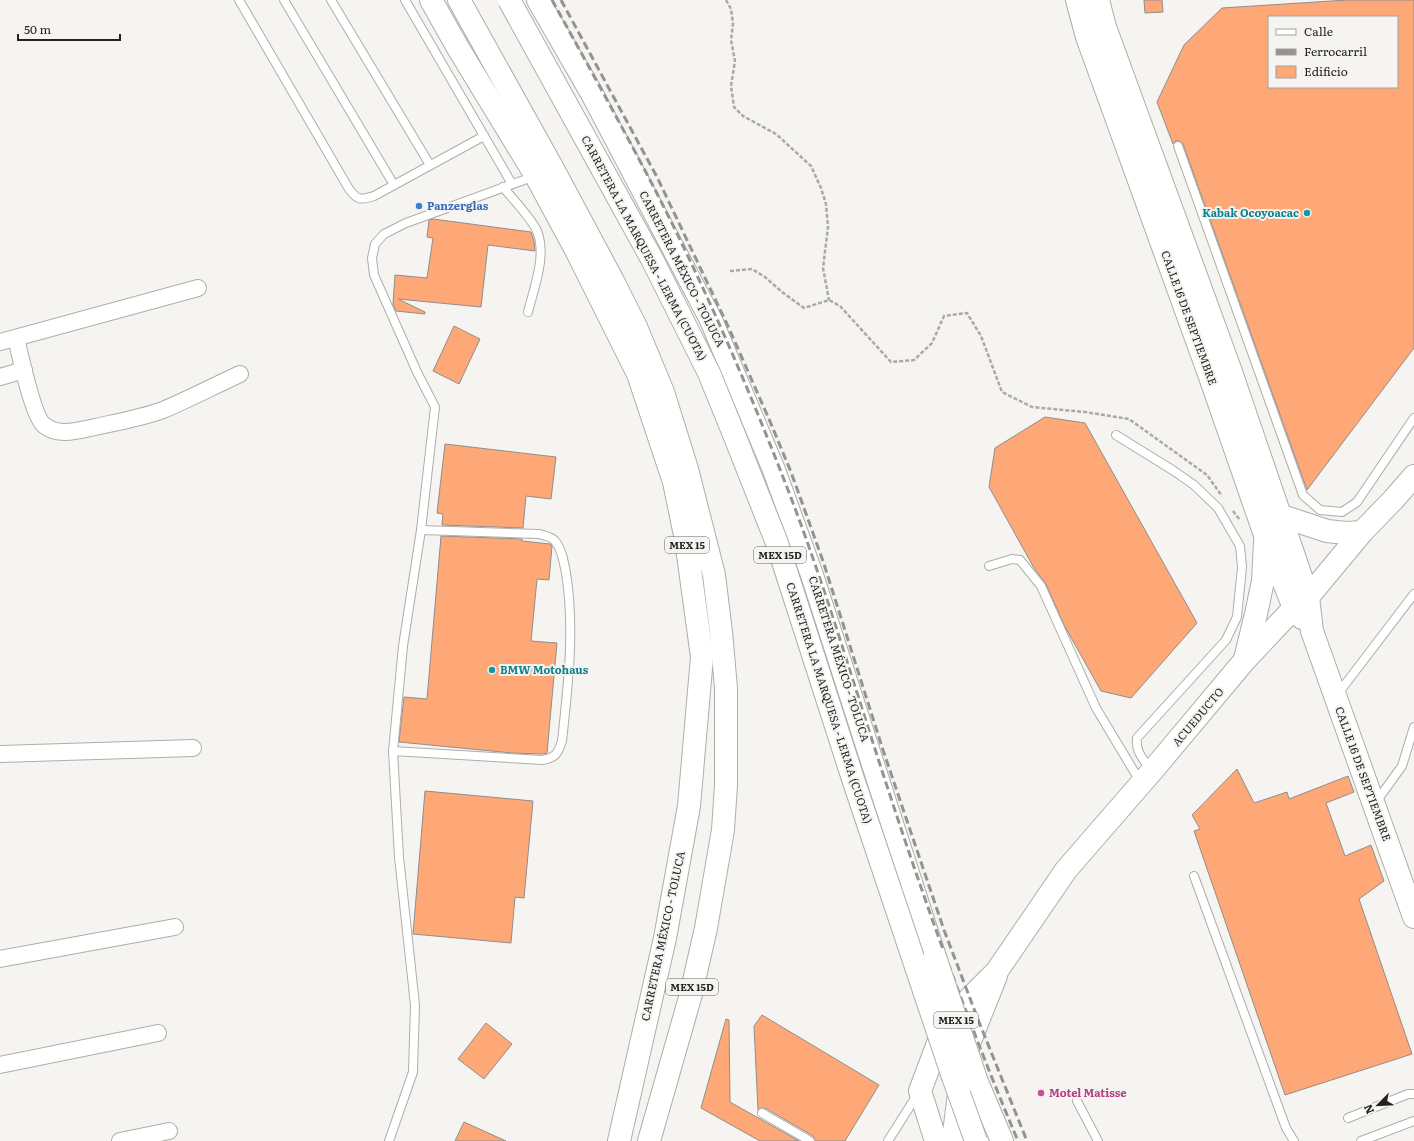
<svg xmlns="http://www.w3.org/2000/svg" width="1414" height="1141" viewBox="0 0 1414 1141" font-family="Literata,serif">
<rect width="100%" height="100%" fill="#f6f4f1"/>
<g fill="#fea878" stroke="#908d8b" fill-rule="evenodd">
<polygon points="1144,0 1162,0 1163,12 1145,13"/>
<path d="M1347,0H1414V348L1307,490L1183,144L1179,141H1176L1173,144L1157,102L1184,45L1222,8ZM1269,17H1397V87H1269Z"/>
<polygon points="433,219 531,232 534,241 535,251 488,245 481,307 398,299 425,312 425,314 396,311 393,304 395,275 427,278 433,238 427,237 429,220"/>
<polygon points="454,326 480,339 459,384 433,371"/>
<polygon points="1045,417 1085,423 1197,623 1131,698 1101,691 1064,625 1046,584 1034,568 989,487 995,448"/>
<polygon points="445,444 556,457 551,499 526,496 523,528 442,525 443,514 437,513"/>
<polygon points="441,536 522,539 522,541 550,544 552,546 549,580 537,579 531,641 557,643 547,753 542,754 512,753 399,742 404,697 427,699"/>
<polygon points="1237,769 1254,803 1287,792 1289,799 1348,776 1354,792 1326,803 1345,856 1371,845 1384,881 1359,899 1412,1054 1285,1095 1194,831 1200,829 1192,815"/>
<polygon points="425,791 533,801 524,898 515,897 511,943 413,934"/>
<polygon points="762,1015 879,1085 845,1141 815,1141 813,1136 765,1108 762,1108 758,1110 754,1026"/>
<polygon points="726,1019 729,1020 730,1102 799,1141 760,1141 701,1108"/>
<polygon points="486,1023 512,1044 484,1079 458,1059"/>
<polygon points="464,1122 506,1141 455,1141"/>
</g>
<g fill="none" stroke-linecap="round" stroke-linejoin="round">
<g stroke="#afadaa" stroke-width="10">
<g id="service">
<path d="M239,0L349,189C358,201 361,200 374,196L484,136"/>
<polyline points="284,0 394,185"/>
<polyline points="331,0 430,165"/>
<polyline points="405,0 512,184"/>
<polyline points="1178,146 1303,495 1320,510 1342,512 1357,502 1414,418"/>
<path d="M503,187C512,198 532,219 537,231C547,255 534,288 528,312"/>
<path d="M1116,435L1174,471L1194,485L1218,508L1240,546L1242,567L1237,617L1226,640L1137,738C1135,752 1144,760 1152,771"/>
<polyline points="989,566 1012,559 1020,560 1041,586 1096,708 1141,783"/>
<polyline points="1337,695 1414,594"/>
<polyline points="393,751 403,646 421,530 435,407 417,372 374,275 372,258 375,244 384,234 406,223 535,176"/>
<polyline points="1376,802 1402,766 1414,727"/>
<polyline points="1194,876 1286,1128 1294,1141"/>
<polyline points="1077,1101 1098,1141"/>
<polyline points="762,1113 810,1141"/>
<polyline points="1348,1118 1408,1094 1414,1094"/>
<path d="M389,1141L413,1072L415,1005L399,857L393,751L542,760C556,758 558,753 562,741C568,685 575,629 566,573C564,563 562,549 555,541C551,536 544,536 539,534L421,530"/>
<polyline points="888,1141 917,1095"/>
<polyline points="1361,1141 1414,1121"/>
</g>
</g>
<g stroke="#afadaa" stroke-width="18">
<g id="minor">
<path d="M16,338C20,354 33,418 45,426C60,437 79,430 95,427C118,422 141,418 163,410C189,399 214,386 240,374"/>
<polyline points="0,342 198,288"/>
<polyline points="0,377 24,370"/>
<polyline points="0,754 193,748"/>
<polyline points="0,959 175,927"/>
<polyline points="0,1065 158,1033"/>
<polyline points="120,1141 169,1131"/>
</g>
</g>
<g stroke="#afadaa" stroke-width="24">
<g id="secondary">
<polyline points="1077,0 1087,37 1209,374 1265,535 1294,608 1302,618"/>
<polyline points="1098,0 1105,27 1229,366 1308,597 1312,631 1414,917"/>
<polyline points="1279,515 1327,531 1346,533 1362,532"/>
<polyline points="1245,659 1256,614 1263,581 1265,542"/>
<polyline points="936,1141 920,1091 941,1035 960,1008 997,971 1066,870 1152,771 1245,660 1294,608 1308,597 1362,532 1393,500 1414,476"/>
<polyline points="953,1141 959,1094 970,1041 996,976"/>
</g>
</g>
<g stroke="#afadaa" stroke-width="24">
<g id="motorway">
<polyline points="431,0 458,48 536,176 577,252 638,374 674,482 686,540 702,657 689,806 665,938 619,1141"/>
<polyline points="459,0 552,167 613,281 636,327 663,392 687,469 714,575 721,632 726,688 726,785 723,830 706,928 691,994 649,1141"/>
<polyline points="538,0 591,92 711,320 774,470 812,575 935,957"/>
<polyline points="977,1082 1002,1141"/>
</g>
</g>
<g stroke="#aaa9a6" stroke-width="2.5" stroke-dasharray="4 2" stroke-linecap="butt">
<polyline points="726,0 731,9 733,24 731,40 735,61 731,86 734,107 743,116 776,134 811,166 821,188 826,204 828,227 823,268 829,300"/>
<polyline points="730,271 752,269 765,277 782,292 804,308 829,300 840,306 891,362 914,360 932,343 944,316 967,313 981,336 1002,392 1032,407 1085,412 1129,419 1207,475 1222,496"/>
<polyline points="1233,511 1240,520"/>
</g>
<use href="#service" stroke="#fff" stroke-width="8"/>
<use href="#minor" stroke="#fff" stroke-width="16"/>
<use href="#secondary" stroke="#fff" stroke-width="22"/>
<use href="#motorway" stroke="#fff" stroke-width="22"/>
<g stroke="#959391" stroke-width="3" stroke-dasharray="8 4" stroke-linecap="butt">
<path d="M552,0C585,60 618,119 650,180C704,284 751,393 793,503C828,596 856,692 887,786C926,906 969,1025 1018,1141"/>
<polyline points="561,0 657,177 727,324 769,419 791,472 823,561 883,750 944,930 979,1022 1027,1141"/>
</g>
<g stroke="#afadaa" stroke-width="24" stroke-linecap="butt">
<polyline id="primary-bridge" points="935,957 977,1082"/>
</g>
<g stroke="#afadaa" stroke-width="24" stroke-linecap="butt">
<polyline id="motorway-bridge" points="509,0 653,261 709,373 733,432 777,543 854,782 952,1074 976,1141"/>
</g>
<use href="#primary-bridge" stroke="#fff" stroke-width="22"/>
<use href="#motorway-bridge" stroke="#fff" stroke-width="22"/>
</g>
<circle fill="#3f7fe0" stroke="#f6f4f1" stroke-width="1.5" cx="419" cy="206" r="4"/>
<g fill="#0f9aa8" stroke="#f6f4f1" stroke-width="1.5">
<circle cx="1307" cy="213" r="4"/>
<circle cx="492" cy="670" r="4"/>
</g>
<circle fill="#d1479c" stroke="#f6f4f1" stroke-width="1.5" cx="1041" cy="1093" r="4"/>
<g text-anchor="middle" stroke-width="4" stroke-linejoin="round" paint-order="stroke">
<g fill="#f6f4f1" stroke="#62615f" stroke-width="1">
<rect x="665" y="537" width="44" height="16" rx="3"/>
<rect x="754" y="547" width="52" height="16" rx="3"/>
<rect x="666" y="979" width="52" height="16" rx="3"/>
<rect x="934" y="1012" width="44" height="16" rx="3"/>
</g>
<g font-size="10" font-weight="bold" fill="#232221">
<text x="687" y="549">MEX 15</text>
<text x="780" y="559">MEX 15D</text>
<text x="692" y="991">MEX 15D</text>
<text x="956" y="1024">MEX 15</text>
</g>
<g font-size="11" font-weight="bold" fill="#366cbe" stroke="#f6f4f1" text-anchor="start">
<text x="427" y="210">Panzerglas</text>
</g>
<g font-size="11" font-weight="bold" fill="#0d838f" stroke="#f6f4f1" text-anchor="end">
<text x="1299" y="217">Kabak Ocoyoacac</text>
<text x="500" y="674" text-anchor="start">BMW Motohaus</text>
</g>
<g font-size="11" fill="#232221" stroke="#f6f4f1">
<text transform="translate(644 248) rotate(62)" y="4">CARRETERA LA MARQUESA - LERMA (CUOTA)</text>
<text transform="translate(682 269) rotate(63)" y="4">CARRETERA MÉXICO - TOLUCA</text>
<text transform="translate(1189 318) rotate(70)" y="4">CALLE 16 DE SEPTIEMBRE</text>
<text transform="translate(839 659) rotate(72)" y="4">CARRETERA MÉXICO - TOLUCA</text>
<text transform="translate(829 703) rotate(72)" y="4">CARRETERA LA MARQUESA - LERMA (CUOTA)</text>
<text transform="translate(1198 717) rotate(-50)" y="4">ACUEDUCTO</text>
<text transform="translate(1363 774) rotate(70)" y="4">CALLE 16 DE SEPTIEMBRE</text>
<text transform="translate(663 936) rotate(-78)" y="4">CARRETERA MÉXICO - TOLUCA</text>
</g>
<g font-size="11" font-weight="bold" fill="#b23c85" stroke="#f6f4f1" text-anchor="start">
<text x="1049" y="1097">Motel Matisse</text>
</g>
</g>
<rect x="1268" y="16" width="130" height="72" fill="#f6f4f1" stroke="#a2a09e"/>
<rect x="1276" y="29" width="20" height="6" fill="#ffffff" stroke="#a2a09e"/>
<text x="1304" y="36" font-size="12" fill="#232221">Calle</text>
<rect x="1276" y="49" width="20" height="6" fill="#959391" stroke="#a2a09e"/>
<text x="1304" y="56" font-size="12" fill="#232221">Ferrocarril</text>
<rect x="1276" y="66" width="20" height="12" fill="#fea878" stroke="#a2a09e"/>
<text x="1304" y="76" font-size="12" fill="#232221">Edificio</text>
<g transform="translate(1378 1105) rotate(246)" stroke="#f6f4f1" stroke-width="3" paint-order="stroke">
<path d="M0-3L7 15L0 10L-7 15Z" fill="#232221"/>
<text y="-6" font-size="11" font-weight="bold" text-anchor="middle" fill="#232221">N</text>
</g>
<path d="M18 34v6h102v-6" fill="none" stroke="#232221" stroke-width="2"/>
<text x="24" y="34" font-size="12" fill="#232221" stroke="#f6f4f1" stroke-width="3" paint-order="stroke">50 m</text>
</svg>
